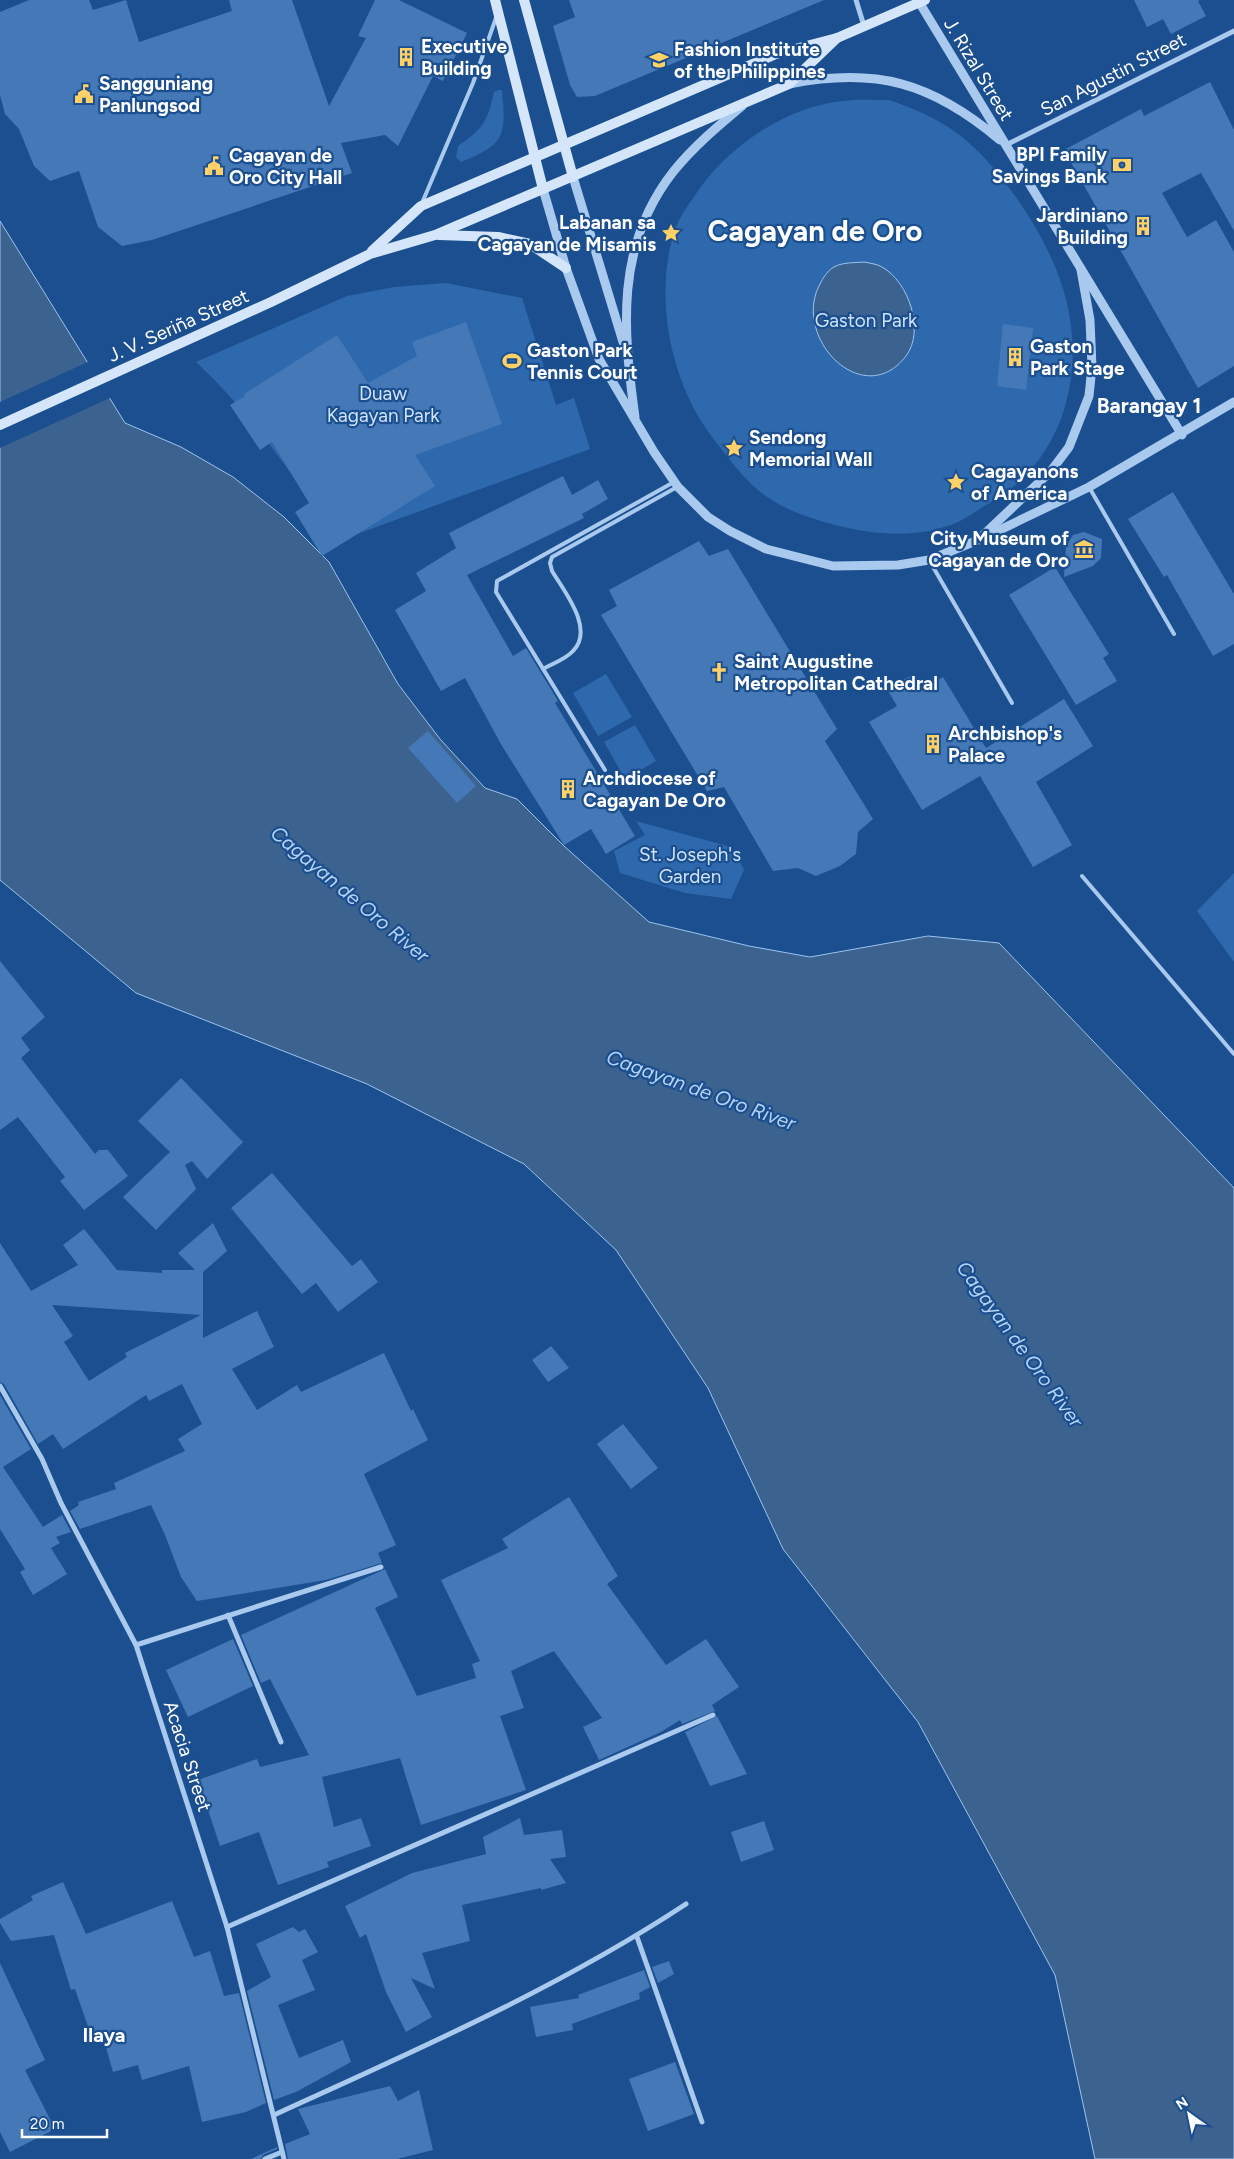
<svg xmlns="http://www.w3.org/2000/svg" width="1234" height="2159" viewBox="0 0 1234 2159" font-family="Figtree,sans-serif">
<rect width="100%" height="100%" fill="#1b4f8f"/>
<g fill="#2e69ad">
<path d="M498,90H502C506,136 506,144 461,162L456,157L458,146C484,128 487,122 494,92Z"/>
<path d="M889,100C912,108 935,117 954,131C978,148 996,170 1013,193C1060,258 1088,330 1064,410C1053,445 1030,478 998,498C985,505 972,515 958,522C923,537 885,536 848,528C817,521 783,511 758,490C746,480 736,468 727,456C719,446 710,435 703,424C669,371 655,294 674,233C678,218 691,201 700,188C731,144 789,106 843,101C858,99 874,100 889,100Z"/>
<path d="M446,283L522,298L556,405L574,398L590,449L338,541C295,478 252,414 196,362L347,296L394,287Z"/>
<polygon points="606,674 632,717 598,736 573,693"/>
<polygon points="635,725 656,761 625,779 604,742"/>
<polygon points="636,821 731,847 738,857 744,870 731,899 685,893 620,873 614,851 645,835"/>
<polygon points="1234,873 1234,962 1197,911"/>
</g>
<g fill="#3c6290" stroke="#9cc4f0">
<polygon points="0,221 125,423 181,447 233,477 284,517 329,562 398,684 440,739 485,788 517,799 564,846 649,922 749,946 810,957 928,936 999,943 1234,1188 1234,2159 1095,2159 1055,1975 918,1722 783,1549 708,1388 616,1250 524,1164 367,1084 136,993 0,880"/>
<path d="M864,262C869,263 877,264 882,267C909,282 925,331 906,356C863,412 791,337 820,284C823,278 828,270 834,267C843,262 854,263 864,262Z"/>
</g>
<polygon fill="#1b4f8f" points="90,361 112,397 0,448 0,402"/>
<g fill="#4478b7" fill-rule="evenodd">
<polygon points="29,0 89,0 93,10 126,0 139,42 232,11 229,0 292,0 329,106 366,38 358,36 375,0 399,0 467,33 443,81 433,76 398,146 385,135 341,143 352,173 152,240 122,246 98,227 79,171 50,181 34,166 19,129 5,114 0,95 0,12"/>
<polygon points="569,0 824,0 595,96 577,97 570,85 553,26 575,17"/>
<polygon points="1134,0 1200,0 1198,1 1206,16 1171,34 1163,19 1147,27"/>
<polygon points="1210,82 1234,130 1234,231 1201,173 1162,193 1187,237 1216,220 1234,252 1234,366 1198,388 1064,150 1141,109 1144,116"/>
<polygon points="466,322 502,424 415,455 435,486 322,556 295,512 309,503 272,442 260,450 230,405 245,396 244,394 337,335 368,383 417,356 412,342"/>
<polygon points="1003,324 1033,328 1026,390 997,386"/>
<polygon points="563,476 572,495 598,480 608,499 582,514 584,518 467,575 513,656 526,648 558,701 555,703 635,836 606,854 591,829 564,845 502,746 465,678 441,691 395,610 426,591 416,573 456,548 449,533"/>
<polygon points="1173,492 1234,594 1234,644 1213,656 1167,575 1164,577 1128,519"/>
<polygon points="1084,532 1102,539 1101,558 1093,566 1064,577 1066,546 1073,535"/>
<polygon points="699,541 709,556 728,549 837,729 825,741 873,819 858,832 856,854 840,866 816,876 798,868 773,871 724,787 707,791 601,615 617,606 609,590"/>
<polygon points="1055,567 1109,654 1103,658 1117,681 1076,705 1009,595"/>
<polygon points="910,676 920,691 943,677 986,748 1064,699 1093,746 1036,782 1072,845 1033,867 980,776 922,810 869,722 897,706 887,689"/>
<polygon points="428,731 476,786 457,803 408,748"/>
<polygon points="0,961 45,1017 21,1038 30,1050 21,1058 95,1154 99,1150 108,1150 128,1176 84,1210 60,1181 65,1177 18,1117 0,1130"/>
<polygon points="181,1078 243,1142 207,1179 192,1161 185,1165 196,1189 156,1230 123,1197 170,1152 138,1121"/>
<polygon points="272,1173 352,1266 361,1259 378,1282 338,1312 316,1283 302,1294 231,1208"/>
<path d="M213,1223L227,1251L203,1272V1338L257,1311L274,1347L232,1369L257,1410L297,1385L301,1392L384,1353L411,1411L413,1409L428,1440L364,1474L396,1545L378,1553L382,1563L326,1580L197,1601L181,1577L165,1535L151,1505L80,1529L70,1511L79,1505L78,1502L116,1489L114,1483L185,1451L178,1439L202,1424L182,1384L149,1401L146,1395L63,1449L53,1434L38,1444L4,1384L0,1382V1243L31,1291L78,1265L63,1245L84,1229L117,1270L162,1273V1270H195L178,1253ZM52,1305L201,1315L125,1353L127,1357L89,1381L64,1342L73,1336Z"/>
<polygon points="551,1346 569,1368 548,1382 532,1360"/>
<polygon points="0,1395 31,1449 3,1467 43,1527 62,1515 71,1532 56,1537 60,1543 51,1548 67,1574 33,1595 20,1572 25,1569 0,1529"/>
<polygon points="623,1424 658,1468 631,1489 597,1444"/>
<polygon points="569,1497 618,1576 607,1584 666,1665 706,1639 739,1687 712,1705 715,1711 682,1724 680,1720 661,1732 599,1760 583,1727 602,1718 554,1651 511,1671 524,1708 500,1716 526,1790 421,1825 400,1758 322,1777 334,1827 361,1818 371,1846 327,1862 329,1867 278,1885 259,1832 220,1846 198,1780 257,1759 260,1767 309,1755 270,1679 261,1683 241,1635 385,1569 398,1597 375,1608 417,1696 476,1678 472,1664 480,1661 441,1580 508,1548 502,1539"/>
<polygon points="233,1639 253,1686 188,1717 166,1670"/>
<polygon points="717,1716 747,1774 710,1786 685,1732"/>
<polygon points="520,1818 524,1835 562,1830 566,1857 550,1859 566,1883 541,1890 541,1888 462,1905 470,1941 422,1953 435,1989 411,1978 432,2017 406,2032 386,1992 366,1934 360,1938 345,1906 412,1873 486,1854 483,1837"/>
<polygon points="764,1821 774,1850 741,1862 731,1832"/>
<polygon points="63,1882 86,1934 172,1901 194,1957 210,1951 224,1996 239,1993 266,2103 246,2112 202,2122 189,2066 142,2080 138,2065 113,2072 103,2037 93,2041 75,1989 71,1990 54,1935 11,1941 0,1923 0,1919 33,1900 31,1896"/>
<polygon points="293,1927 299,1932 305,1929 318,1952 302,1960 315,1990 278,2005 299,2058 343,2040 351,2062 296,2092 274,2100 247,1991 271,1977 256,1944"/>
<polygon points="669,1961 674,1974 658,1983 652,1967"/>
<polygon points="0,1963 45,2060 25,2070 55,2129 10,2152 0,2132"/>
<polygon points="644,1970 650,1987 639,1993 640,1999 572,2024 573,2030 536,2037 530,2007 579,1998 578,1995"/>
<polygon points="675,2062 694,2114 648,2131 629,2079"/>
<polygon points="390,2086 398,2101 419,2090 433,2150 397,2159 288,2159 285,2144 310,2134 298,2109"/>
<polygon points="277,2147 277,2149 263,2155 261,2159 251,2159"/>
</g>
<g fill="none" stroke-linecap="round" stroke-linejoin="round">
<g stroke="#a9c9ee" stroke-width="4">
<polyline points="422,203 473,83 497,15"/>
<polyline points="1089,487 1174,634"/>
<polyline points="929,560 1012,703"/>
<path d="M543,669C552,664 566,659 573,651C595,629 564,591 552,571L550,563L552,557L677,487"/>
<polyline points="605,770 496,592 497,581 674,482"/>
<polyline points="1082,876 1234,1054"/>
</g>
<g stroke="#a9c9ee" stroke-width="5">
<polyline points="856,0 864,26"/>
<polyline points="1006,145 1234,31"/>
<polyline points="0,1386 42,1459 61,1503 136,1645 227,1927 284,2159"/>
<polyline points="228,1615 281,1742"/>
<polyline points="136,1645 381,1567"/>
<polyline points="227,1927 713,1715"/>
<polyline points="637,1937 702,2122"/>
<path d="M274,2115C414,2051 557,1989 686,1904"/>
<polyline points="265,2159 282,2152"/>
</g>
<g stroke="#a9c9ee" stroke-width="9">
<polyline points="919,2 1182,435"/>
<path d="M789,84C876,67 931,82 1000,140"/>
<polyline points="573,177 623,342"/>
<polyline points="543,189 566,268 599,359 654,452 678,487 708,517 730,531 766,549 833,566 898,565 929,560 978,540 1051,471 1069,447 1089,396 1092,367 1090,320 1081,270"/>
<path d="M635,417C623,330 615,246 673,172C693,147 718,126 742,106"/>
<polyline points="985,537 1089,487 1234,402"/>
</g>
<g stroke="#d6e6fa" stroke-width="10">
<polyline points="495,0 543,189"/>
<polyline points="524,0 573,177"/>
<polyline points="439,235 498,237 530,244 566,268"/>
<polyline points="372,251 421,206 776,54 837,38 925,0"/>
<polyline points="0,425 271,302 370,254 435,235 789,84 837,38"/>
</g>
</g>
<defs>
<g id="building-bare" transform="scale(1.5)"><path d="M-4-6H4V6H1V3H-1V6H-4ZM-2.5-4.3h1.7v1.8h-1.7ZM.8-4.3h1.7v1.8H.8ZM-2.5-1h1.7V.8h-1.7ZM.8-1h1.7V.8H.8Z" fill="#ffd166" stroke="#1b4f8f" stroke-width="2.5" paint-order="stroke"/></g>
<g id="school-bare" transform="scale(1.5)"><path d="M0-5L7-2L0 1L-7-2ZM-4 1L0 2.5L4 1V4Q0 6-4 4Z" fill="#ffd166" stroke="#1b4f8f" stroke-width="2.5" paint-order="stroke"/></g>
<g id="civic-bare" transform="scale(1.5)"><path d="M-.6-6.5H3V-4.5H.6V-3L4-1V1h2V6H-6V1h2V-1L-.6-3ZM-1.2 2.5V6h2.4V2.5Z" fill="#ffd166" stroke="#1b4f8f" stroke-width="2.5" paint-order="stroke"/></g>
<g id="bank-bare" transform="scale(1.5)"><path d="M-6-4H6V4H-6ZM0-2.3a2.3 2.3 0 1 0 0 4.6a2.3 2.3 0 1 0 0-4.6Z" fill="#ffd166" stroke="#1b4f8f" stroke-width="2.5" paint-order="stroke"/></g>
<g id="sight-bare" transform="scale(1.5)"><path d="M0-6L1.8-2.2L6-1.7L2.9 1.2L3.7 5.4L0 3.3L-3.7 5.4L-2.9 1.2L-6-1.7L-1.8-2.2Z" fill="#ffd166" stroke="#1b4f8f" stroke-width="2.5" paint-order="stroke"/></g>
<g id="stadium-bare" transform="scale(1.5)"><path d="M0-5a6.5 5 0 1 0 0 10a6.5 5 0 1 0 0-10ZM-3.5-1.8h7v3.6h-7Z" fill="#ffd166" stroke="#1b4f8f" stroke-width="2.5" paint-order="stroke"/></g>
<g id="museum-bare" transform="scale(1.5)"><path d="M0-6L6-3V-2H-6V-3ZM-5-1h2V3h-2ZM-1-1h2V3h-2ZM3-1h2V3H3ZM-6 4H6V6H-6Z" fill="#ffd166" stroke="#1b4f8f" stroke-width="2.5" paint-order="stroke"/></g>
<g id="church-bare" transform="scale(1.5)"><path d="M-1.2-6h2.4v3.5h3.3v2.4h-3.3V6h-2.4V-.1h-3.3v-2.4h3.3Z" fill="#ffd166" stroke="#1b4f8f" stroke-width="2.5" paint-order="stroke"/></g>
</defs>
<g fill-rule="evenodd">
<use href="#building-bare" x="406" y="57"/>
<use href="#school-bare" x="659" y="60"/>
<use href="#civic-bare" x="84" y="94"/>
<use href="#bank-bare" x="1122" y="165"/>
<use href="#civic-bare" x="214" y="166"/>
<use href="#building-bare" x="1143" y="226"/>
<use href="#sight-bare" x="671" y="233"/>
<use href="#building-bare" x="1015" y="357"/>
<use href="#stadium-bare" x="512" y="361"/>
<use href="#sight-bare" x="734" y="448"/>
<use href="#sight-bare" x="956" y="482"/>
<use href="#museum-bare" x="1084" y="549"/>
<use href="#church-bare" x="719" y="672"/>
<use href="#building-bare" x="933" y="744"/>
<use href="#building-bare" x="568" y="789"/>
</g>
<g text-anchor="middle" stroke-width="4.5" stroke-linejoin="round" paint-order="stroke">
<g font-size="19" font-weight="bold" fill="#fff" stroke="#1b4f8f" text-anchor="start">
<text x="421" y="53">Executive<tspan x="421" dy="22">Building</tspan></text>
<text x="674" y="56">Fashion Institute<tspan x="674" dy="22">of the Philippines</tspan></text>
<text x="99" y="90">Sangguniang<tspan x="99" dy="22">Panlungsod</tspan></text>
<text x="1107" y="161" text-anchor="end">BPI Family<tspan x="1107" dy="22">Savings Bank</tspan></text>
<text x="229" y="162">Cagayan de<tspan x="229" dy="22">Oro City Hall</tspan></text>
<text x="1128" y="222" text-anchor="end">Jardiniano<tspan x="1128" dy="22">Building</tspan></text>
<text x="656" y="229" text-anchor="end">Labanan sa<tspan x="656" dy="22">Cagayan de Misamis</tspan></text>
<text x="1030" y="353">Gaston<tspan x="1030" dy="22">Park Stage</tspan></text>
<text x="527" y="357">Gaston Park<tspan x="527" dy="22">Tennis Court</tspan></text>
<text x="749" y="444">Sendong<tspan x="749" dy="22">Memorial Wall</tspan></text>
<text x="971" y="478">Cagayanons<tspan x="971" dy="22">of America</tspan></text>
<text x="1069" y="545" text-anchor="end">City Museum of<tspan x="1069" dy="22">Cagayan de Oro</tspan></text>
<text x="734" y="668">Saint Augustine<tspan x="734" dy="22">Metropolitan Cathedral</tspan></text>
<text x="948" y="740">Archbishop's<tspan x="948" dy="22">Palace</tspan></text>
<text x="583" y="785">Archdiocese of<tspan x="583" dy="22">Cagayan De Oro</tspan></text>
</g>
<g font-size="19" fill="#fff" stroke="#1b4f8f">
<text transform="translate(979 69) rotate(59)" y="7">J. Rizal Street</text>
<text transform="translate(1113 74) rotate(-27)" y="7">San Agustin Street</text>
<text transform="translate(178 325) rotate(-24)" y="7">J. V. Seriña Street</text>
<text transform="translate(188 1756) rotate(72)" y="7">Acacia Street</text>
</g>
<g font-size="19" fill="#cfe3fa" stroke="#1b4f8f">
<text x="866" y="327">Gaston Park</text>
<text x="383" y="400">Duaw<tspan x="383" dy="22">Kagayan Park</tspan></text>
<text x="690" y="861">St. Joseph's<tspan x="690" dy="22">Garden</tspan></text>
</g>
<g font-size="20" font-style="italic" fill="#b5d3f5" stroke="#1b4f8f">
<text transform="translate(350 894) rotate(40)" y="7">Cagayan de Oro River</text>
<text transform="translate(701 1090) rotate(20)" y="7">Cagayan de Oro River</text>
<text transform="translate(1020 1344) rotate(54)" y="7">Cagayan de Oro River</text>
</g>
<g font-size="20" font-weight="bold" fill="#fff" stroke="#1b4f8f">
<text x="104" y="2042">Ilaya</text>
</g>
<g font-size="21" font-weight="bold" fill="#fff" stroke="#1b4f8f">
<text x="1149" y="413">Barangay 1</text>
</g>
<g font-size="29" font-weight="bold" fill="#fff" stroke="#1b4f8f">
<text x="815" y="241">Cagayan de Oro</text>
</g>
</g>
<g transform="translate(1189 2114) rotate(327)" stroke="#1b4f8f" stroke-width="4" paint-order="stroke">
<path d="M0-4L9 19L0 12L-9 19Z" fill="#ffffff"/>
<text y="-8" font-size="14" font-weight="bold" text-anchor="middle" fill="#ffffff">N</text>
</g>
<path d="M22 2129v8h85v-8" fill="none" stroke="#ffffff" stroke-width="2.5"/>
<text x="30" y="2129" font-size="15" fill="#ffffff" stroke="#1b4f8f" stroke-width="4" paint-order="stroke">20 m</text>
</svg>
